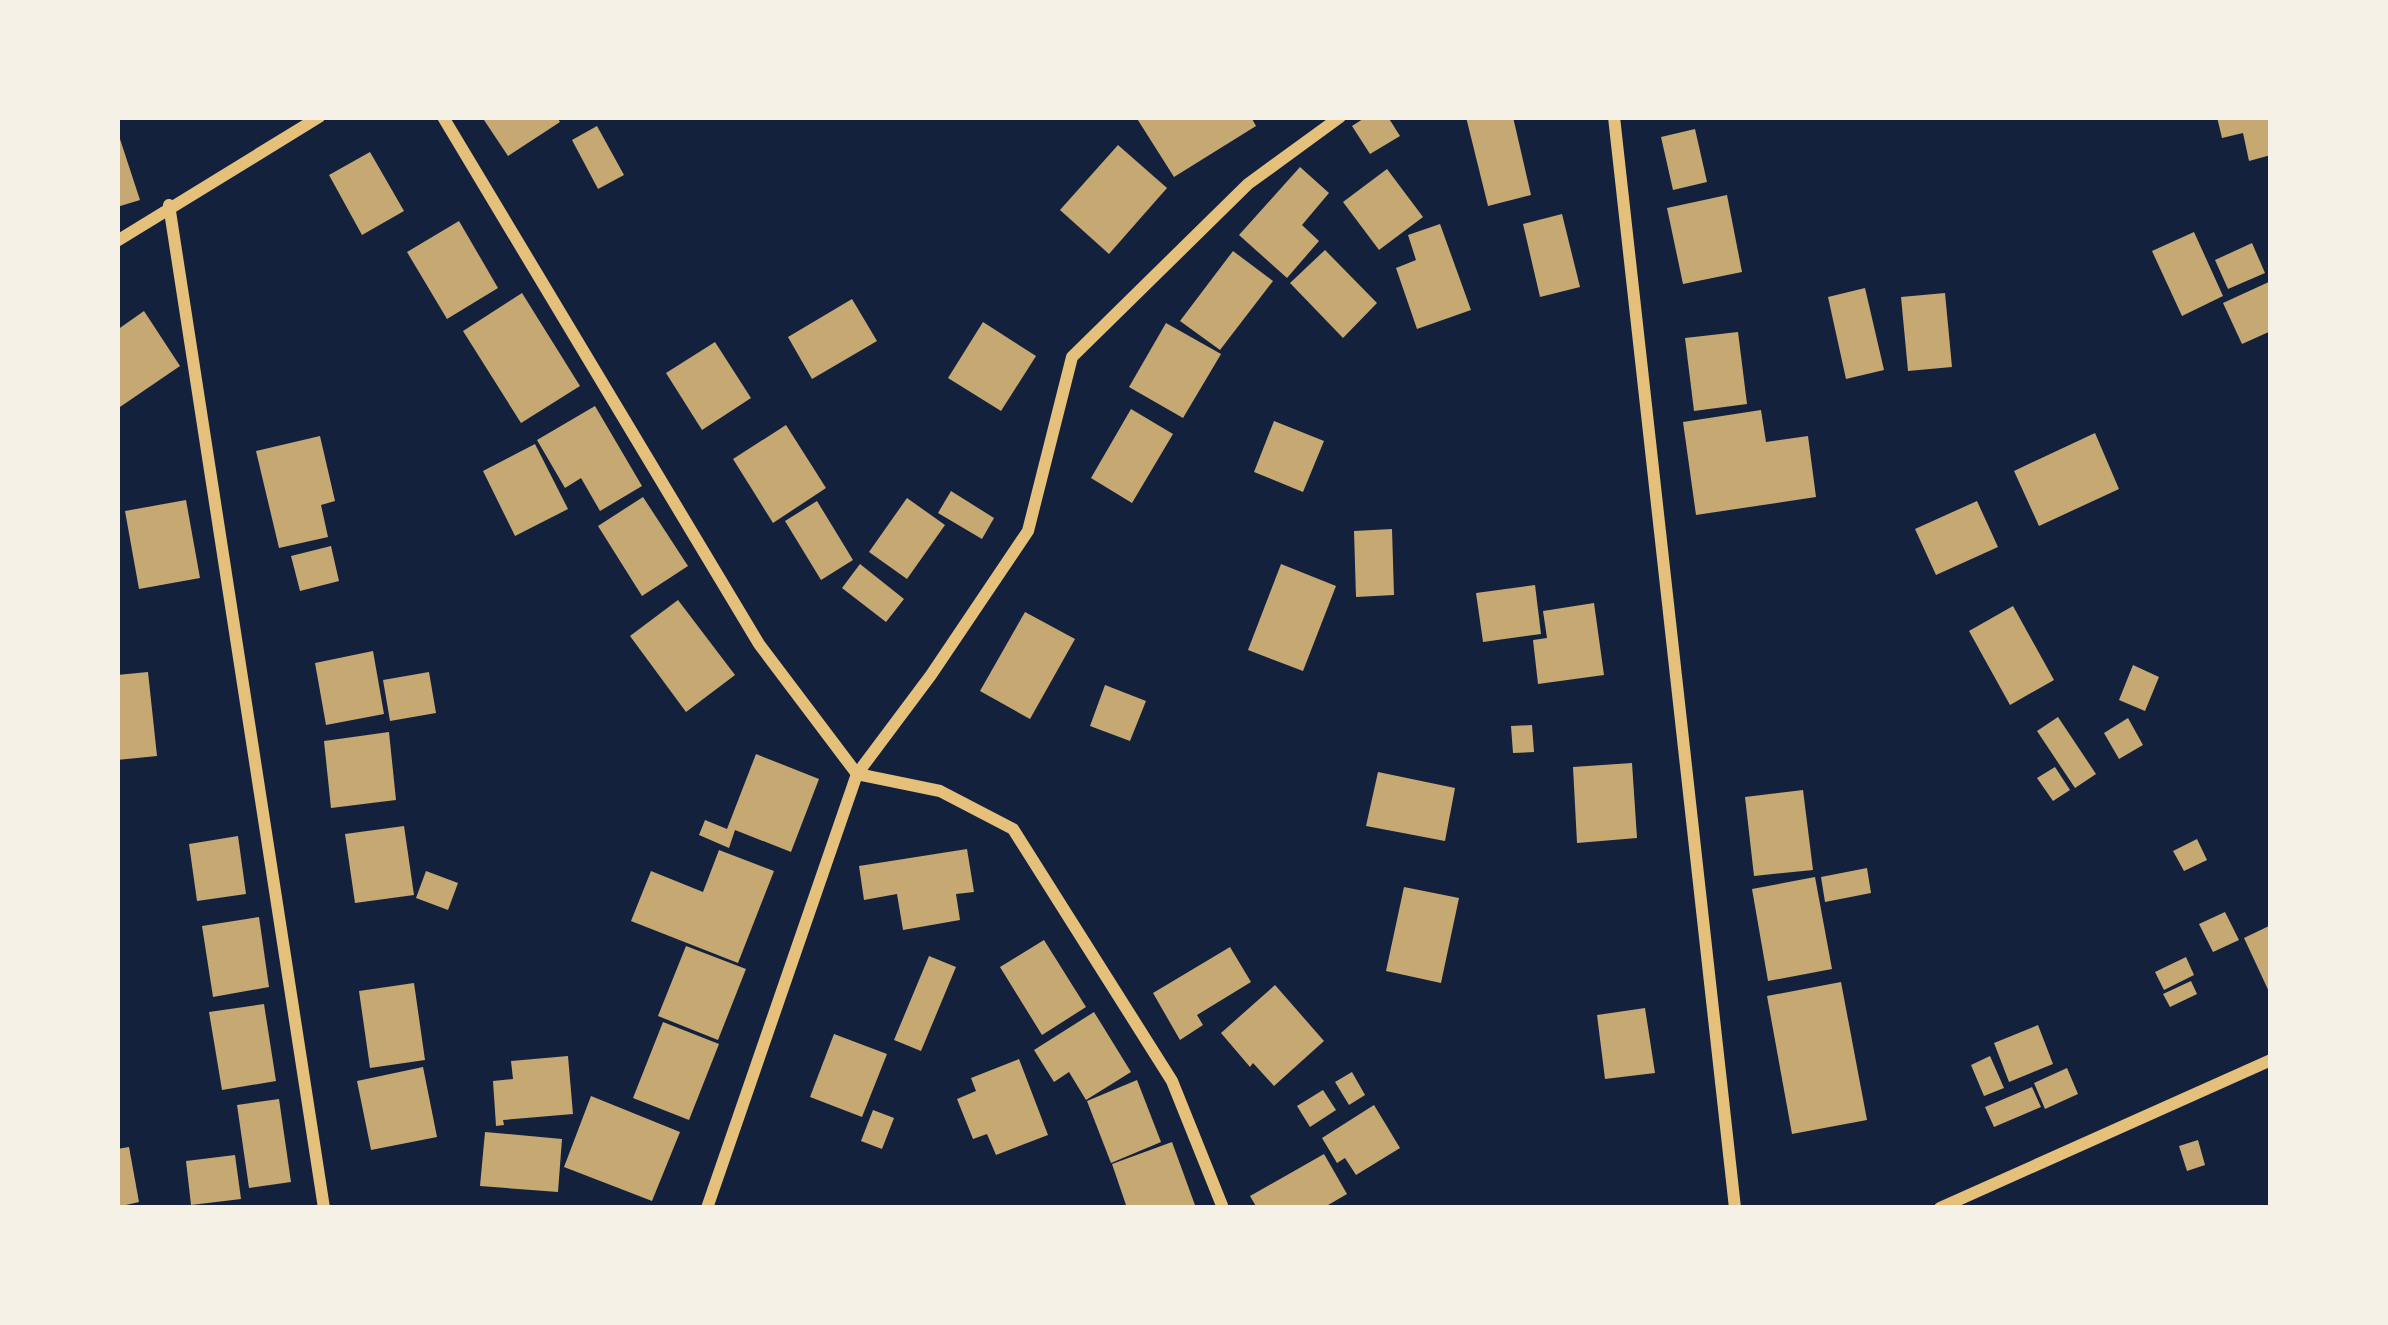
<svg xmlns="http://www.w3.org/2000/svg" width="2388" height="1325" viewBox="0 0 2388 1325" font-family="'Archivo Narrow',sans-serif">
<rect width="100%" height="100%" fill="#14213d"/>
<g fill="#c6a872">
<polygon points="482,117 557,117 560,122 508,156"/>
<polygon points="1136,117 1251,117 1256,126 1174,177"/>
<polygon points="1366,117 1388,117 1400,136 1370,154 1352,126"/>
<polygon points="1466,117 1513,117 1531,195 1488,206"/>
<polygon points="2217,117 2271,117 2271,155 2249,161 2243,133 2222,138"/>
<polygon points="597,126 624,175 598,189 572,140"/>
<polygon points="1695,129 1707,182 1673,190 1661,137"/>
<polygon points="118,133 140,200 117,207 117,134"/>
<polygon points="1118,145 1167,188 1109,254 1060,210"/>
<polygon points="370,152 404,211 362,235 329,175"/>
<polygon points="1300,167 1329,193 1302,225 1319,241 1287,278 1239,235"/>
<polygon points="1387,169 1423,217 1379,250 1343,202"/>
<polygon points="1727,195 1742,272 1683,284 1667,208"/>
<polygon points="1562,214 1580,287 1540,297 1523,224"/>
<polygon points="459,221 498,288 447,319 407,252"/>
<polygon points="1440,224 1471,310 1417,329 1396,268 1416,260 1408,235"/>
<polygon points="2194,232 2223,296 2182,316 2152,251"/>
<polygon points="2252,243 2265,273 2228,289 2215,260"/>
<polygon points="1325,250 1377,303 1343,338 1290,283"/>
<polygon points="1233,251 1273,281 1220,350 1180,321"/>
<polygon points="2271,281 2271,331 2242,344 2223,303"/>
<polygon points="1865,288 1884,370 1846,379 1828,297"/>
<polygon points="522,293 580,386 521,423 463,331"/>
<polygon points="1945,293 1952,367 1908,371 1901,297"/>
<polygon points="852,299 877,341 812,379 788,337"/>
<polygon points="144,311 180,366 117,409 117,330"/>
<polygon points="983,322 1036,356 1001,411 948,378"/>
<polygon points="1166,323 1221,354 1183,418 1129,387"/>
<polygon points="1738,332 1747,404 1694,411 1685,338"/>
<polygon points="715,342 751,398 702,430 666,373"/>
<polygon points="595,406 642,486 600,511 581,478 565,488 537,440"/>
<polygon points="1131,409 1173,434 1132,503 1091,478"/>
<polygon points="1761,410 1766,442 1808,436 1816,497 1696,515 1683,422"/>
<polygon points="1274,421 1324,441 1303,492 1254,472"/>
<polygon points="786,425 826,488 773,523 733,459"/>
<polygon points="2095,433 2119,489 2039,526 2014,471"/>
<polygon points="320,436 335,501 321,505 328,537 279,548 256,451"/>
<polygon points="535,444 568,509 515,536 483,471"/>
<polygon points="951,491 994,518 982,539 938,513"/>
<polygon points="643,497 688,566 642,596 598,526"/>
<polygon points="907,498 945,525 907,579 869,552"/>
<polygon points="186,500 200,578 139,589 125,511"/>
<polygon points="817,501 853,560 821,580 785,521"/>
<polygon points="1977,501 1998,547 1936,575 1915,529"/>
<polygon points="1392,529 1394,595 1356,597 1354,531"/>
<polygon points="331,546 339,581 300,591 291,556"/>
<polygon points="860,564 904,599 886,622 842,588"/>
<polygon points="1281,564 1336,586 1303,671 1248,650"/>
<polygon points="1535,585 1541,634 1483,642 1476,593"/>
<polygon points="678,600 735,675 686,712 630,636"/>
<polygon points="1594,603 1604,675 1538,684 1533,640 1547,638 1543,611"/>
<polygon points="2013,606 2054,680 2010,705 1969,631"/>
<polygon points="1025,612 1075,639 1030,719 980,691"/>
<polygon points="373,651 384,714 326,725 315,663"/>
<polygon points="2133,665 2159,677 2145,711 2119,700"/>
<polygon points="148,672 157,756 117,760 117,675"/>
<polygon points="429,672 436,713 390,721 383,680"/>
<polygon points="1105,685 1146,701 1130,741 1090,726"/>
<polygon points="2058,717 2096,774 2075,788 2037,731"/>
<polygon points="2128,718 2143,745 2119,759 2104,733"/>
<polygon points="1532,725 1534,752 1513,753 1511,726"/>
<polygon points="389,732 396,800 331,808 324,741"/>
<polygon points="756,754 819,779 791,852 735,830 729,848 699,835 705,820 727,829"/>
<polygon points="1632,763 1637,838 1577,843 1573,767"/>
<polygon points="2055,767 2070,790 2053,801 2037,778"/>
<polygon points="1378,772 1455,788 1445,841 1366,826"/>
<polygon points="1803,790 1813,870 1754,876 1745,797"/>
<polygon points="404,826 414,895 355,903 345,834"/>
<polygon points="238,836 246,894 197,901 189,844"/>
<polygon points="2197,839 2207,860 2184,871 2173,851"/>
<polygon points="967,849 974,892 956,894 960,920 903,930 897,894 864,900 859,866"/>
<polygon points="719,850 774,871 738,963 631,921 651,871 703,892"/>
<polygon points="1867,868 1871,893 1825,902 1821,877"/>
<polygon points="426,871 458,883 448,910 416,898"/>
<polygon points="1815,877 1832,969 1768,981 1752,889"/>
<polygon points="1404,887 1459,898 1441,983 1386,971"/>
<polygon points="2225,912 2239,940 2213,952 2199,924"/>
<polygon points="259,917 269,987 213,997 202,926"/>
<polygon points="2271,925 2271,996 2244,938"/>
<polygon points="1044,940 1086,1007 1042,1035 1000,967"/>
<polygon points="686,946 746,969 718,1040 658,1016"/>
<polygon points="1230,947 1251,982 1197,1015 1203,1025 1180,1040 1153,993"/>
<polygon points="929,956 956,967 921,1051 894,1040"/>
<polygon points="2186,957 2194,975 2164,990 2155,972"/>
<polygon points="2191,981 2197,994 2170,1007 2163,994"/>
<polygon points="1841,982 1867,1120 1792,1134 1767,996"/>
<polygon points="414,983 425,1060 370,1068 359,991"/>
<polygon points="1275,985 1324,1041 1274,1086 1253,1063 1250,1067 1221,1033"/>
<polygon points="264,1004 276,1081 222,1090 209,1012"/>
<polygon points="1645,1008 1655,1073 1605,1079 1597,1015"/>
<polygon points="1094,1012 1131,1072 1086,1100 1069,1072 1054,1082 1034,1050"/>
<polygon points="663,1022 719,1044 689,1120 633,1098"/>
<polygon points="2038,1025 2053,1064 2009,1082 1994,1043"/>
<polygon points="834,1034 887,1054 862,1117 810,1097"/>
<polygon points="568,1056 573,1114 503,1120 504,1125 496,1126 493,1081 513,1079 511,1061"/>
<polygon points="1990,1056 2004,1088 1984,1096 1971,1065"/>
<polygon points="1019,1059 1048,1135 996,1155 987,1134 973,1139 957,1099 976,1091 971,1078"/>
<polygon points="423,1067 437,1137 371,1150 357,1081"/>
<polygon points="2067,1068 2078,1094 2045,1109 2034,1083"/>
<polygon points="1352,1072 1365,1095 1349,1105 1335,1082"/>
<polygon points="1137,1080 1161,1142 1111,1163 1087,1101"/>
<polygon points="2032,1087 2041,1107 1994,1127 1985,1107"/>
<polygon points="1323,1090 1336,1110 1310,1127 1297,1106"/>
<polygon points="591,1096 680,1132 652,1201 564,1167"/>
<polygon points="279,1099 291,1182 249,1188 237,1105"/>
<polygon points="1374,1105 1400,1148 1356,1175 1345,1158 1337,1163 1322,1138"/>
<polygon points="873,1110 894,1118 882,1149 861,1141"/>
<polygon points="485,1132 562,1139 558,1192 480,1186"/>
<polygon points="2198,1140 2205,1165 2187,1171 2179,1146"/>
<polygon points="1172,1142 1196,1208 1127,1208 1112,1164"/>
<polygon points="129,1147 139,1202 117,1207 117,1149"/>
<polygon points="1324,1154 1347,1194 1323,1208 1257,1208 1250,1196"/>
<polygon points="235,1155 241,1199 191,1205 186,1161"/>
</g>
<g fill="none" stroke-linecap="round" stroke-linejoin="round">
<g stroke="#e5c07b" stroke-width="12">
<polyline points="443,117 759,644 857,774 940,791 1013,829 1172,1081 1223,1208"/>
<polyline points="1614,117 1735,1208"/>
<polyline points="169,205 324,1208"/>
<polyline points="117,241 319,117"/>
<polyline points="707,1208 857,774 931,675 1028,531 1072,357 1248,184 1340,117"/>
<polyline points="1940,1208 2271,1060"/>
</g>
</g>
<rect width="2388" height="1325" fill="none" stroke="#f6f1e7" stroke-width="240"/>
</svg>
